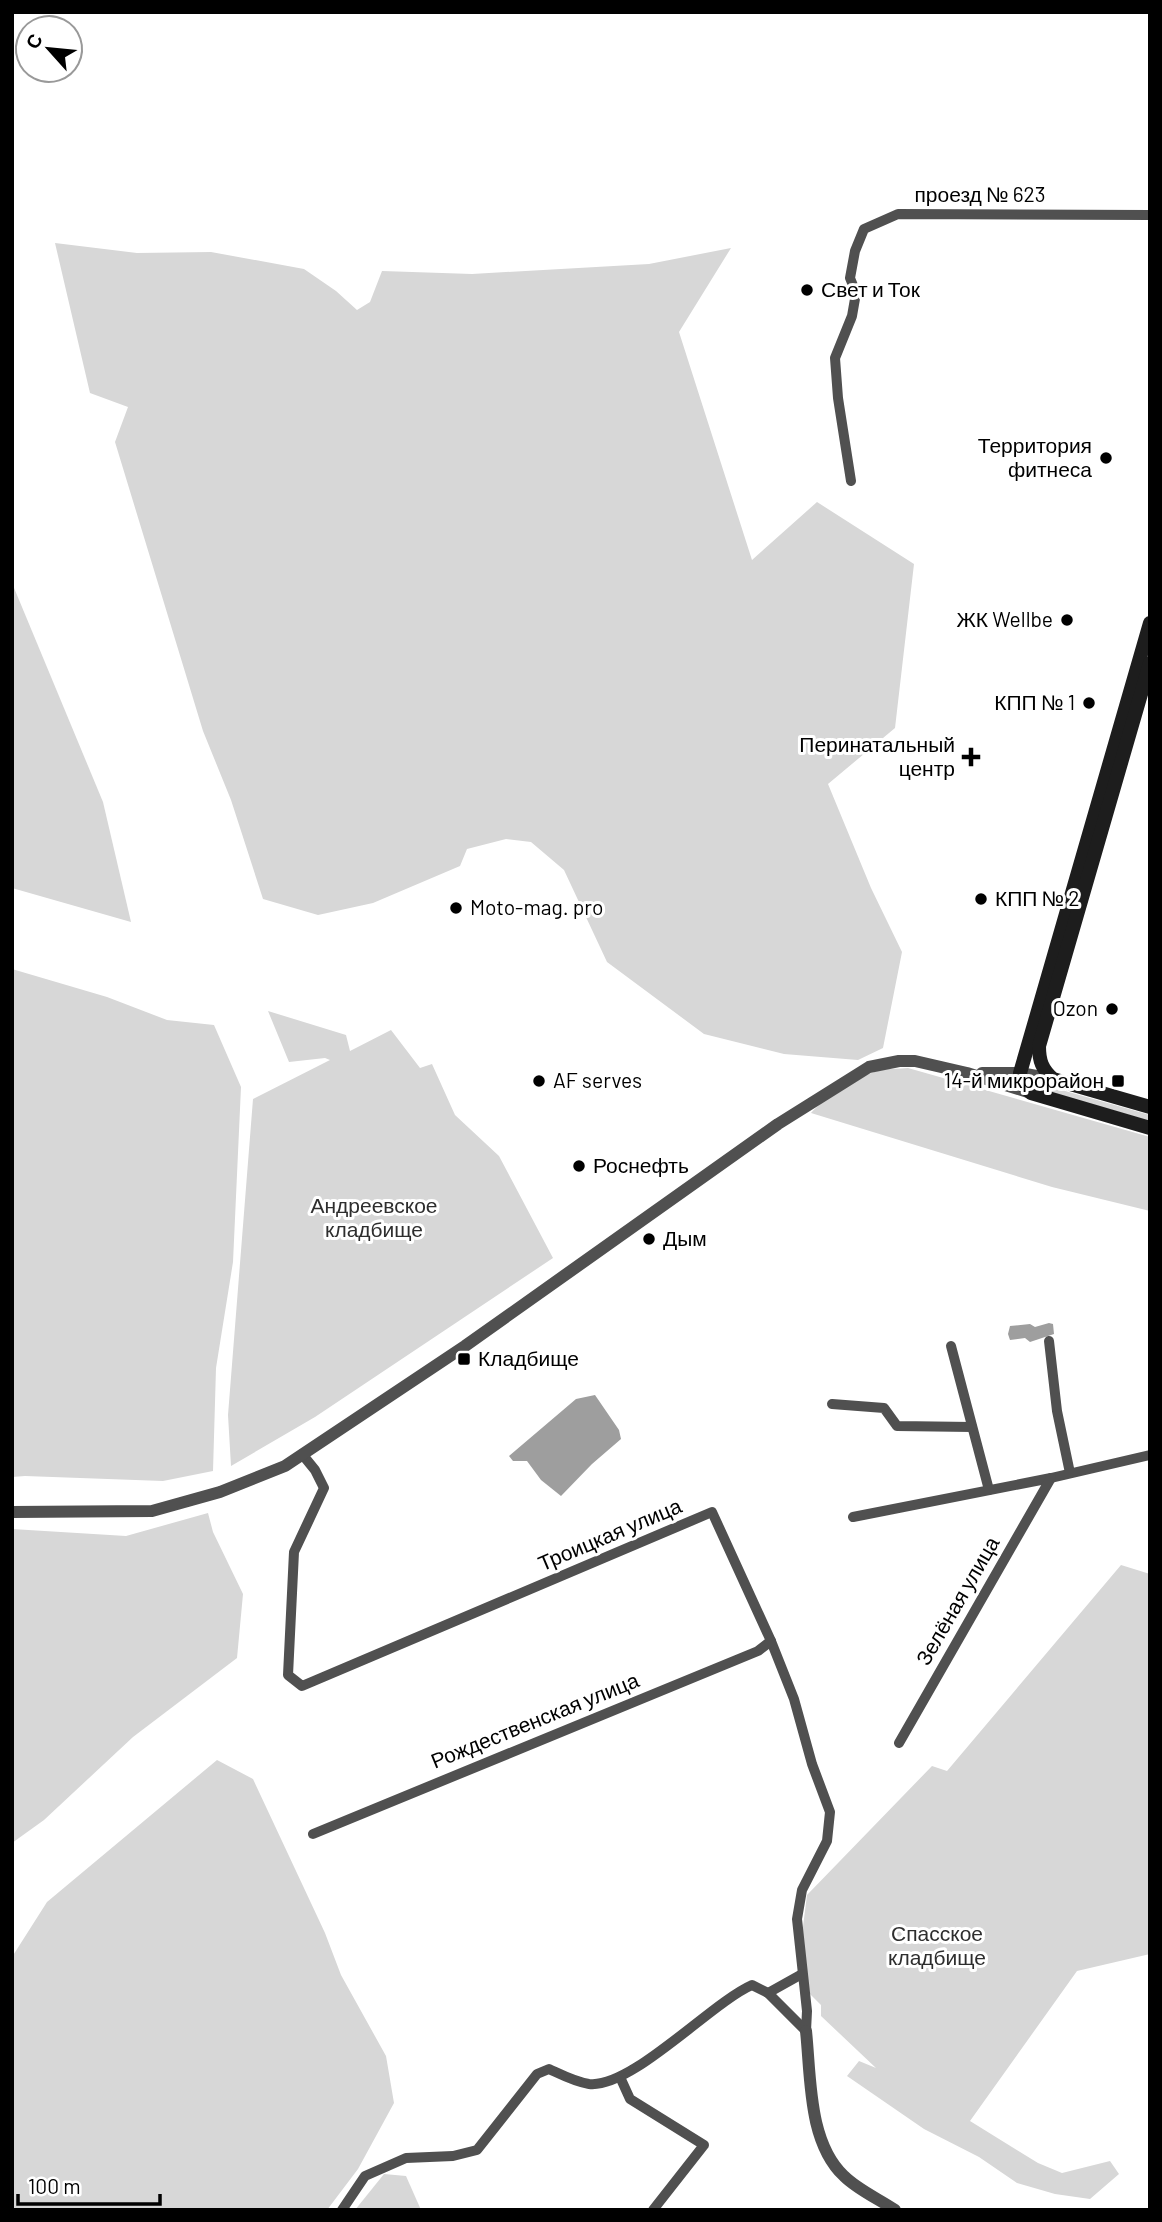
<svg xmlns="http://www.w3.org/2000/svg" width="1162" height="2222" viewBox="0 0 1162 2222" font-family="Barlow,sans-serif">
<rect width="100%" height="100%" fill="#fff"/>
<g fill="#d7d7d7">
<polygon points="55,243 137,253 211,252 304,269 336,291 357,310 370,302 382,271 472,274 649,264 731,248 679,332 752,560 817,502 914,564 895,728 828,784 871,888 902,952 883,1048 858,1060 784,1054 704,1034 607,962 564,870 531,842 506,839 467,849 460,866 373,903 318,915 263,899 231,800 203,731 115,442 128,407 90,393"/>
<polygon points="12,583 103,802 131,922 12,888"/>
<polygon points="12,969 107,997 167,1020 214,1025 241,1087 233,1262 216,1368 213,1471 163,1481 25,1476 12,1477"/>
<polygon points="268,1011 346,1035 350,1051 391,1030 420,1068 432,1064 455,1115 499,1156 553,1258 315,1417 231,1466 228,1415 253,1099 330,1060 325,1058 289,1062"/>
<path d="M908,1068L1150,1137V1211L1052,1187L811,1113C824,1098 861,1074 881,1070C890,1068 899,1069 908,1068Z"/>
<polygon points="1037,1083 1150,1115 1150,1121 1036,1088 1034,1086"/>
<polygon points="208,1513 213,1532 243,1594 237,1658 133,1737 44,1820 12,1843 12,1529 126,1536"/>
<polygon points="1121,1565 1150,1574 1150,1954 1077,1971 970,2121 1038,2163 1062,2173 1110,2161 1119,2174 1090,2199 1055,2194 1017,2183 979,2157 924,2129 847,2076 859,2061 876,2068 821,2016 821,2005 810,1994 801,1942 807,1895 932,1766 947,1771"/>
<polygon points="217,1760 253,1779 325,1933 341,1975 386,2056 394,2103 358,2169 327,2210 12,2210 12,1957 47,1902"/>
<polygon points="384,2174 406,2176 421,2210 355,2210"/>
</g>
<g fill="#9e9e9e">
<polygon points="1049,1323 1053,1324 1054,1334 1030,1342 1025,1338 1010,1340 1008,1334 1010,1326 1030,1324 1035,1327"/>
<polygon points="595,1395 619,1430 621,1439 592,1464 561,1496 541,1480 527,1461 513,1461 509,1456 576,1399"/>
</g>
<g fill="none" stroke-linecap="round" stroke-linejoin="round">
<g stroke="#505050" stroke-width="10">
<polyline points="851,481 838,398 835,358 852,316 856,293 850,278 855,251 864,229 898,214 1150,215"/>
<polyline points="1049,1341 1057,1411 1070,1473"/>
<polyline points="951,1346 989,1490"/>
<polyline points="832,1404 884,1408 897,1426 972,1427"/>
<polyline points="302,1454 315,1470 324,1488 294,1552 288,1675 302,1686 712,1512 771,1641 794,1699 812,1764 830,1812 827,1841 802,1890 797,1919 807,2011 806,2031"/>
<polyline points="853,1517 1051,1478 1150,1455"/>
<polyline points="899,1743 1051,1478"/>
<polyline points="313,1834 758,1651 771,1641"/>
<polyline points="768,1993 802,1974"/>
<polyline points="620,2077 630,2099 704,2145 653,2210"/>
<path d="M342,2210L365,2176L406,2158L453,2156L477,2150L537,2074L549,2069C562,2075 575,2082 589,2084C631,2089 711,2003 752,1985L768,1993L806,2031"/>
</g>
<g stroke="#505050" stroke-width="12">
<polyline points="982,1073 1020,1073 1053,1079"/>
<polyline points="12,1512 152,1511 220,1492 285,1466 465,1346 778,1124 869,1067 899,1061 915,1061 967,1073 1031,1093"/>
<path d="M806,2031C811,2078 808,2142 844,2176C858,2190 879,2199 895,2210"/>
</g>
<g stroke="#1d1d1d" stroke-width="14">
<polyline points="1150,623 1020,1073 1022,1084 1031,1093 1150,1128"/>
<path d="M1150,663L1039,1046C1039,1061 1042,1069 1053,1079L1150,1107"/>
</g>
</g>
<g fill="#000" stroke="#fff" stroke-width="2.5">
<circle cx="807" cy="290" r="7"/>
<circle cx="1106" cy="458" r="7"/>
<circle cx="1067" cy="620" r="7"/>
<circle cx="1089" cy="703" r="7"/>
<path d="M967.5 746.5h7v7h7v7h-7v7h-7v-7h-7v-7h7z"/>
<circle cx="981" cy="899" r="7"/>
<circle cx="456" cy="908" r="7"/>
<circle cx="1112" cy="1009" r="7"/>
<circle cx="539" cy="1081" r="7"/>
<rect x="1111" y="1074" width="14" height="14" rx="3.5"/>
<circle cx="579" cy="1166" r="7"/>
<circle cx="649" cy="1239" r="7"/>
<rect x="457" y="1352" width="14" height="14" rx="3.5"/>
</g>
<g text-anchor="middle" stroke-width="6" stroke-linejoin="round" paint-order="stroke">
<g font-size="21" fill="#000" stroke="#fff">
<text x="980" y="202">проезд № 623</text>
<text transform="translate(610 1535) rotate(-23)" y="7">Троицкая улица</text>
<text transform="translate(958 1601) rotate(-60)" y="7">Зелёная улица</text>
<text transform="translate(535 1721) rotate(-22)" y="7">Рождественская улица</text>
</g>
<g font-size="21" fill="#000" stroke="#fff" text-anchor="start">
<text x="821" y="297">Свет и Ток</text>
<text x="1092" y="453" text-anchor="end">Территория<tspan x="1092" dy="24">фитнеса</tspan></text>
<text x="1053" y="627" text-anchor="end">ЖК Wellbe</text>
<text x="1075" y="710" text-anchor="end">КПП № 1</text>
<text x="955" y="752" text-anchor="end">Перинатальный<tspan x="955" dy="24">центр</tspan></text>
<text x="995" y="906">КПП № 2</text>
<text x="470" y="915">Moto-mag. pro</text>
<text x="1098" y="1016" text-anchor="end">Ozon</text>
<text x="553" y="1088">AF serves</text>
<text x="1104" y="1088" text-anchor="end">14-й микрорайон</text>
<text x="593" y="1173">Роснефть</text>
<text x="663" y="1246">Дым</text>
<text x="478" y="1366">Кладбище</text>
</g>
<g font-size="21" fill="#2e2e2e" stroke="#fff">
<text x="374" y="1213">Андреевское<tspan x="374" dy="24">кладбище</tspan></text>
<text x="937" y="1941">Спасское<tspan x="937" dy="24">кладбище</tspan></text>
</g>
</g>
<rect width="1162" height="2222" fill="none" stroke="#000000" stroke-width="28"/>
<g transform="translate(49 49) rotate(297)"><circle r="33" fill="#ffffff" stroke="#999999" stroke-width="2"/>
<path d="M0-5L12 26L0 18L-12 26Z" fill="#000000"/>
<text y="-10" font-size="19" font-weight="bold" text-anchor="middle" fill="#000000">С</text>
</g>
<path d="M18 2194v10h142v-10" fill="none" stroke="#000000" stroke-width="3.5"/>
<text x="28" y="2194" font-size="21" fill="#000000" stroke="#ffffff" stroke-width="5" paint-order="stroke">100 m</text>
</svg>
